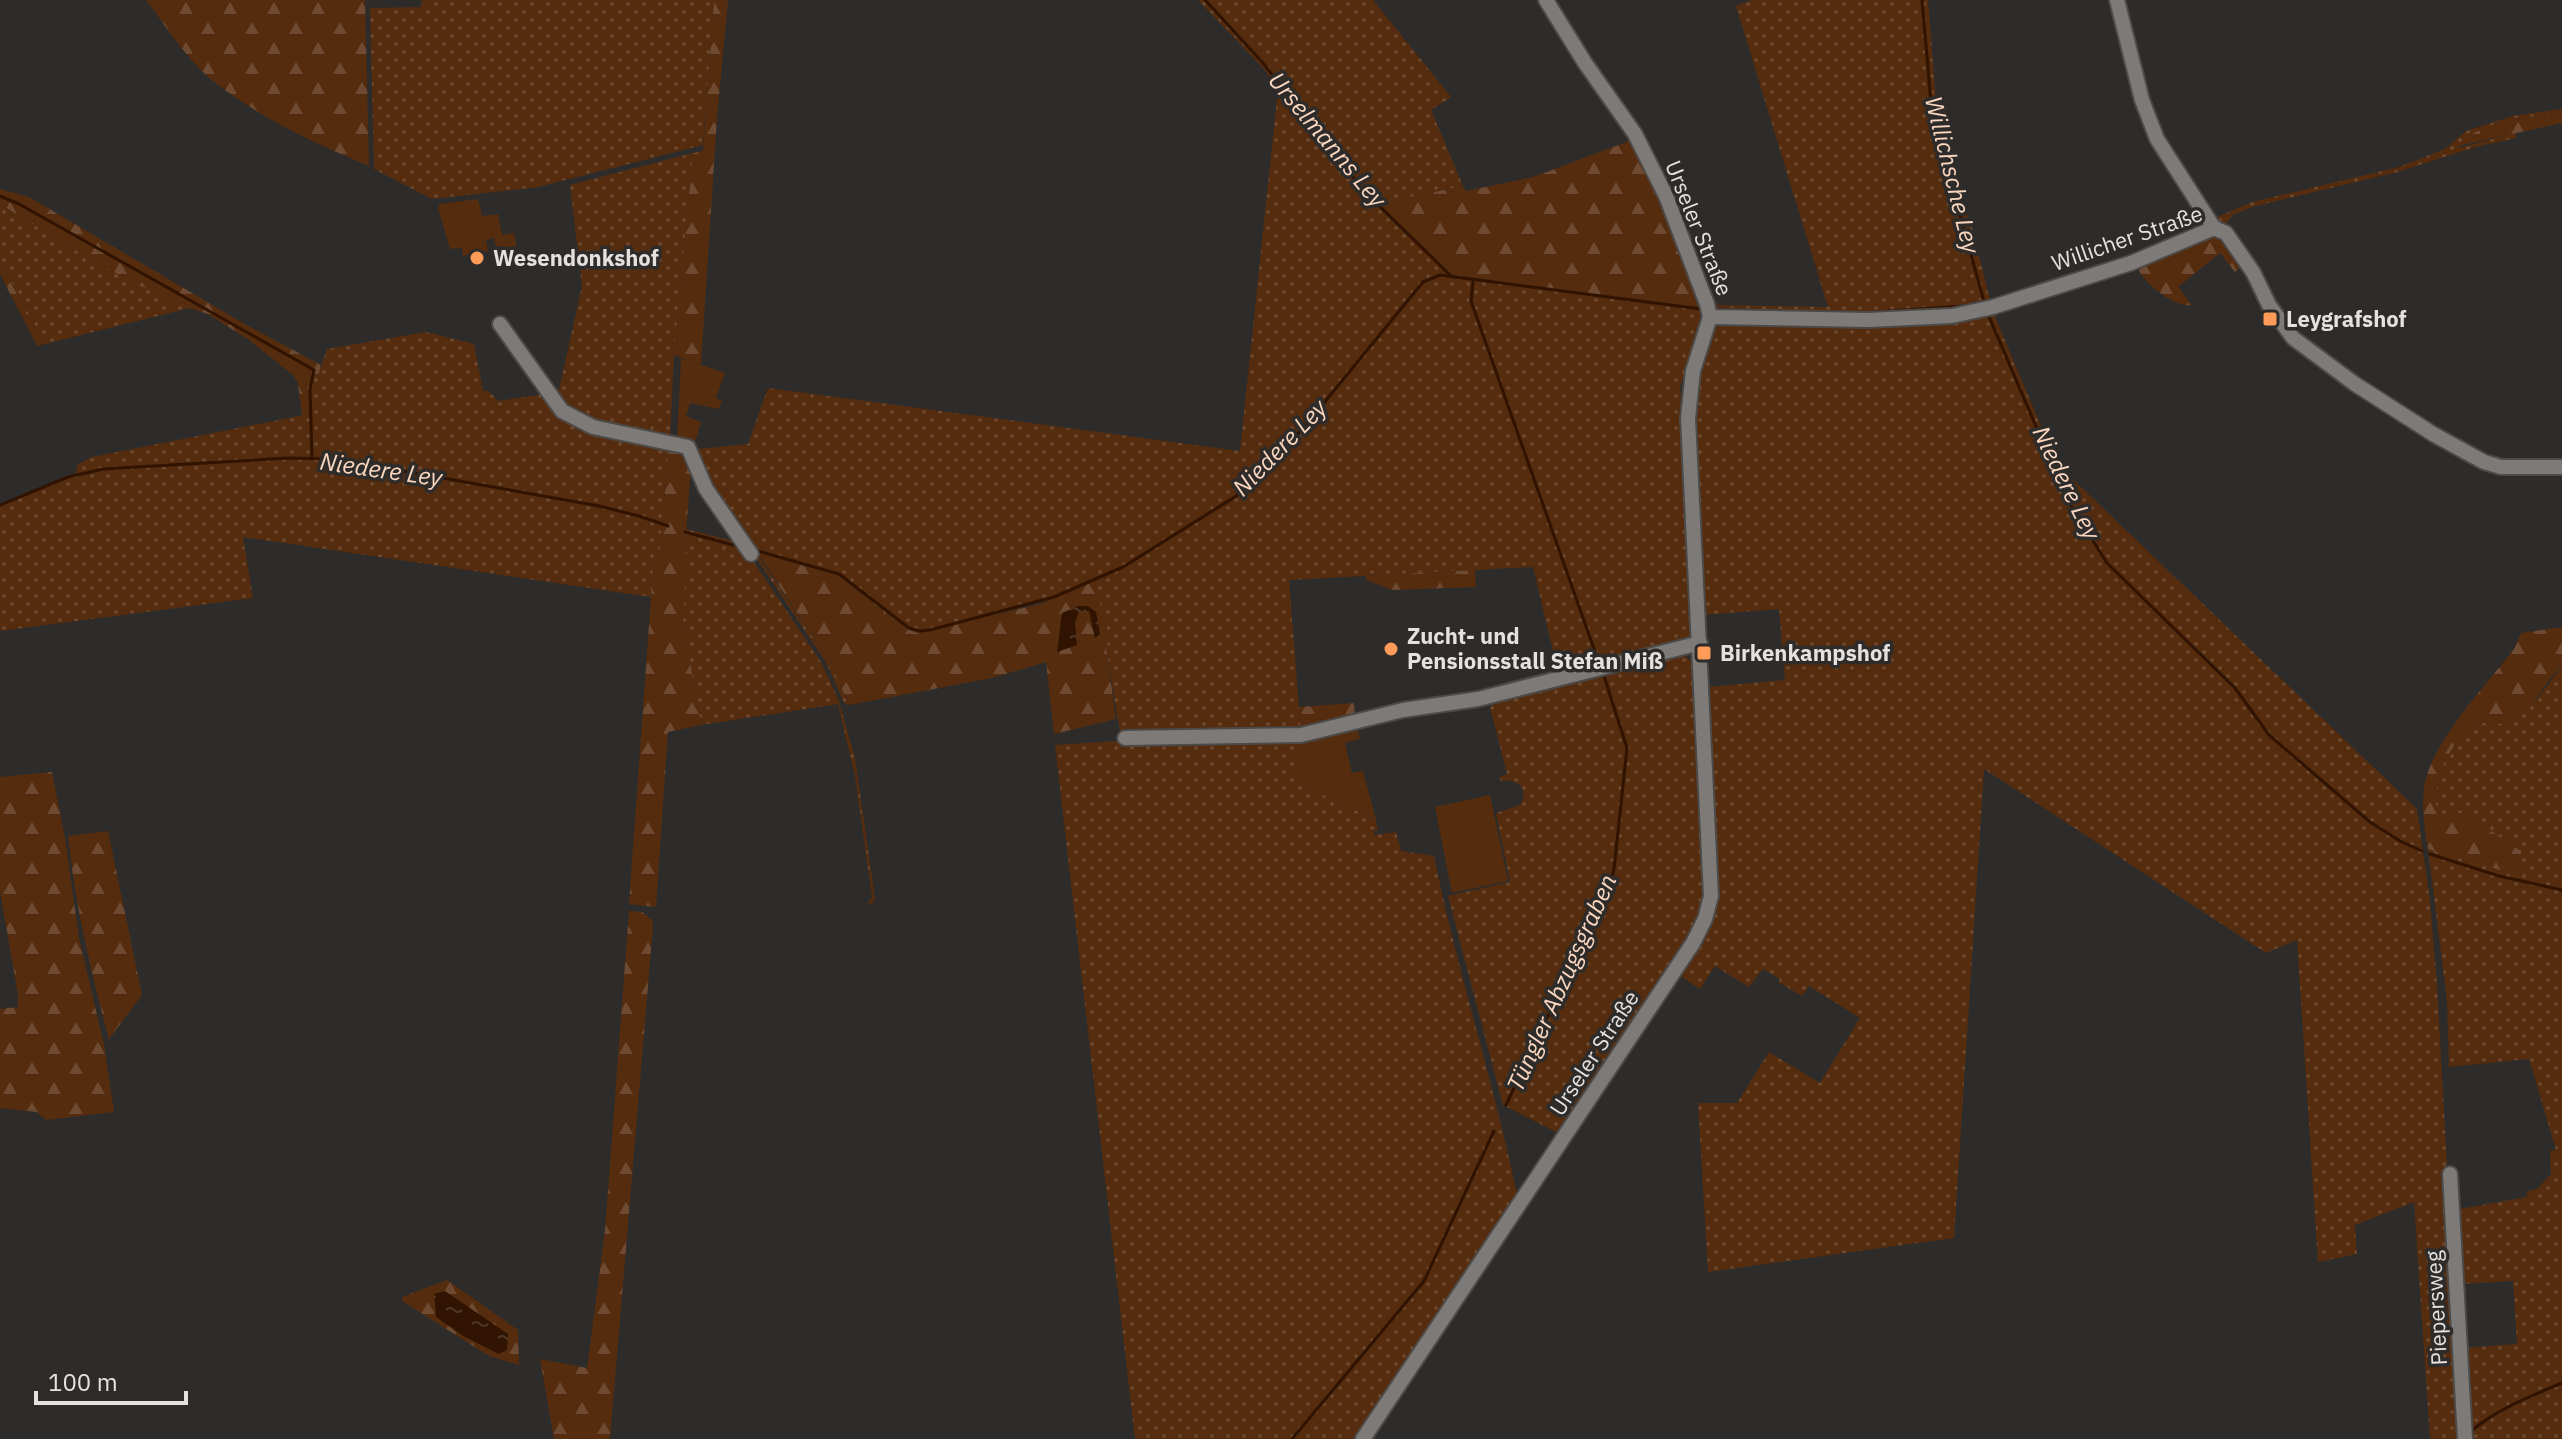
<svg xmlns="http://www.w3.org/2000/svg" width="2562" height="1439" viewBox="0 0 2562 1439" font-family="'IBM Plex Sans',sans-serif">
<defs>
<pattern id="grass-dots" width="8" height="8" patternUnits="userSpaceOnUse" patternTransform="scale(2)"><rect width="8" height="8" fill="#552c0e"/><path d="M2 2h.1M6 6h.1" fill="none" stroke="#6d4a31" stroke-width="1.8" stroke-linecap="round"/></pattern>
<pattern id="forest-firs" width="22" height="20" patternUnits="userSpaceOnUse" patternTransform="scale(2)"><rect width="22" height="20" fill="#552c0e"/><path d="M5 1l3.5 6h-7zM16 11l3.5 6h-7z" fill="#6d4a31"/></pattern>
<pattern id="water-ripples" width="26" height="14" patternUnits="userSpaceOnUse" patternTransform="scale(2)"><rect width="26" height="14" fill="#301300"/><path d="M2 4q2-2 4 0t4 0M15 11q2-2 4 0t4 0" fill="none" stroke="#4e3525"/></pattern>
</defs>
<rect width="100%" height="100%" fill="#2e2c2a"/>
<g fill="url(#grass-dots)">
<polygon points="422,0 714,0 703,145 538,187 432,199 374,169 370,8 421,7"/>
<polygon points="1198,0 1373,0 1451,97 1431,110 1463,186 1383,203 1451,274 1577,293 1702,307 1701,318 1680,388 1695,635 1692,641 1559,676 1533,567 1289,580 1301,733 1124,735 1120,732 1106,647 1110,638 1060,597 926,633 917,633 904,628 837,575 787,559 757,554 832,666 849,705 844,703 827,664 710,489 698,456 699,449 748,444 768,388 1240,451 1278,89 1263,68"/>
<polygon points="1752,0 1928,0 1937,112 1958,192 1972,227 1993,312 2057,464 2417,809 2430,901 2437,984 2462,1439 2430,1439 2414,1202 2355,1225 2357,1254 2318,1262 2297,940 2266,953 1984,769 1954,1238 1708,1272 1698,1103 1737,1103 1769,1052 1820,1083 1860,1018 1809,986 1802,996 1778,982 1780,979 1763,969 1749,987 1715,966 1700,989 1679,975 1714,921 1718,903 1708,687 1785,680 1779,609 1703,615 1693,391 1710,334 1720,324 1918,315 1715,314 1712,307 1716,305 1828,307 1736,6"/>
<path d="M2562,109V113C2527,118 2482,119 2459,148L2515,133L2516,138L2472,148L2398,172L2252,207L2233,215L2224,226L2213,219L2252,202L2399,167L2445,149L2466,131L2513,116Z"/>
<path d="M693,153L674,355L670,439C628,430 579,428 551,392L559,390L582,286L570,185Z"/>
<polygon points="0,204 98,264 190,308 45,344 0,260"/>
<polygon points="426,332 474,344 483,391 488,391 499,401 544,394 564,415 669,445 660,551 654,556 651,597 243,537 253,598 0,631 0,504 76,474 77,465 92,457 309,414 307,384 319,373 327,349"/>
<polygon points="686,529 741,543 821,662 838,698 855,758 875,899 873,903 867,904 872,897 855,776 838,704 701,725 683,621"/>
<path d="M1679,651L1698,667L1706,841L1703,918L1525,1183L1558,1133L1503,1105L1448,896L1510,882L1496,813L1520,805C1530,788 1517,778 1501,781L1499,777L1507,774L1490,707L1504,696Z"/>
<path d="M2562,663V1439H2467L2462,1348L2517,1344L2513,1281L2459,1284L2454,1210L2527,1197V1191L2537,1189L2551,1174L2550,1151L2556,1150L2529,1059L2449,1067L2447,1000L2428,849L2521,875L2448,817L2436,812C2435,769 2446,755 2472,722C2517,729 2541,699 2562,663Z"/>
<path d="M1298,740V783L1376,820L1378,830L1374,831V835L1396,832L1401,851L1434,856C1457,970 1493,1080 1517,1194L1354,1439H1135L1055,745L1117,741Z"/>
</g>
<g fill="url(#forest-firs)">
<path d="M146,0H365L369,166C314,143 260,118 213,81C186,59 167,27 146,0Z"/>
<polygon points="714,0 728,0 717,118 701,365 674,355 693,153 703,151"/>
<path d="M2562,113V123L2457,146C2483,119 2526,118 2562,113Z"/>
<polygon points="1632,140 1662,198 1702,307 1577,293 1451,274 1382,203 1463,186 1466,191 1533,177"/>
<polygon points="0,189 29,197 243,323 321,365 319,373 307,384 309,414 302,416 298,383 293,375 249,340 208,314 177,304 98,264 0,204"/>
<path d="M2211,231L2223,235L2243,265L2235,272L2220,253L2178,287L2192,305C2175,308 2147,285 2139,271L2140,263Z"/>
<polygon points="0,260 45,344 37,346 0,274"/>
<polygon points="669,445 692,456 685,546 687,554 683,621 701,725 668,732 656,907 629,904 654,556 660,550"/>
<polygon points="757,552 837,575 904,628 917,633 1040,604 1094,582 1110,638 1106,647 1116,719 1054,734 1046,662 992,678 849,705 832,666"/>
<polygon points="1475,570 1476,587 1392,590 1366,580 1366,576"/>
<path d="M2562,627V663L2534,701L2523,712L2501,724L2472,722C2447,754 2434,771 2436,812L2448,817L2455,813H2464L2521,851V876L2428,849C2424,826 2421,804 2425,782C2434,740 2487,684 2514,649L2521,633Z"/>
<polygon points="1354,703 1355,720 1301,733 1299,707"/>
<polygon points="52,772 65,838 79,938 104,1045 114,1112 46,1120 37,1112 0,1108 0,1009 18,1007 18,995 0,891 0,777"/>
<path d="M108,831L142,995L109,1039C91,972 75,905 68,836Z"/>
<polygon points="629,911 642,912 652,920 653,926 610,1439 554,1439 540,1359 587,1368 605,1231"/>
<polygon points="447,1280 518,1330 519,1365 489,1356 402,1301 402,1297"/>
</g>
<g fill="#552c0e">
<polygon points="478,199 482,216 498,214 502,235 514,233 517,252 505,254 503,246 496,247 494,238 486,240 488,251 463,256 462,248 450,249 438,208 440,204"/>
<polygon points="681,358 725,373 716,398 722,401 719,409 690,403 686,416 701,422 695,443 692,445 677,440"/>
<polygon points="1356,725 1360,739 1345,743 1352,773 1363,771 1376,820 1298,783 1298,740"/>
<polygon points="1490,795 1508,881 1452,893 1435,807"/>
</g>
<g fill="url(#water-ripples)">
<polygon points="1078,606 1088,606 1096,612 1100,634 1095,638 1089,611 1079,612 1075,622 1077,645 1057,652 1062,613"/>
<polygon points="445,1291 508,1334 507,1350 499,1354 463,1336 436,1317 434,1294"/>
</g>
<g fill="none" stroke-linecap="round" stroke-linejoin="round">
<g stroke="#301300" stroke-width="3">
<polyline points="1205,0 1263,63 1363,190 1450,275"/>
<polyline points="1922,0 1932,114 1985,305"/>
<polyline points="0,196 19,204 314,370 310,389 312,459"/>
<polyline points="1473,282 1471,301 1599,663"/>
<polyline points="1713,309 1781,311"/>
<polyline points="1987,312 2068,501 2107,563 2235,688 2269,735 2370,822 2400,841 2422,851"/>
<polyline points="1861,313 1964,306 1984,301"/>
<polyline points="0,505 68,477 103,469 288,458 336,459 599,506 639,516 668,526"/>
<polyline points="685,532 737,546"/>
<polyline points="758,551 839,574 909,628 920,631 930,630 1054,597 1123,567 1241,493 1305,426 1423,282 1440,275 1701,309"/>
<polyline points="2430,854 2499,876 2562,890"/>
<polyline points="1506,1105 1610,885 1614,869 1627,748 1603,673"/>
<path d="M2470,1432C2497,1409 2529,1397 2562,1383"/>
<polyline points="1292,1439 1424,1281 1494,1131"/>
</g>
<g stroke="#4c4a48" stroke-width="18">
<g id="minor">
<polyline points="2117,0 2142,100 2157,139 2214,228"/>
<polyline points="1710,317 1868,320 1952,316 1993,307 2131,263 2214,228 2226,233 2253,272 2269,305 2293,338 2355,384 2433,434 2484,462 2501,467 2562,467"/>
<polyline points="500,324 562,411 593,427 688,447 706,489 751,554"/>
<polyline points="1125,738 1301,735 1403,710 1478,699 1700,643"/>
<polyline points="2450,1174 2465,1439"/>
<polyline points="1363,1439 1693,943 1705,919 1711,896 1688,418 1693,371 1710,317 1707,304 1666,196 1635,134 1585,63 1546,0"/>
</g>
</g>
<use href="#minor" stroke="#7e7a78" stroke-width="14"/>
</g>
<g fill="#fe9b58" stroke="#2e2c2a" stroke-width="3">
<circle cx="477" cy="258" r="8"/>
<rect x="2262" y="311" width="16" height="16" rx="4"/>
<circle cx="1391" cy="649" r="8"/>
<rect x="1696" y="645" width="16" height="16" rx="4"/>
</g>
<g text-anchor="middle" stroke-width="7" stroke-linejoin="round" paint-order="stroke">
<g font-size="22" fill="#e4e2e1" stroke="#2e2c2a">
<text transform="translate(1699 228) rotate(68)" y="8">Urseler Straße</text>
<text transform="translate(2127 238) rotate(-19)" y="8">Willicher Straße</text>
<text transform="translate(1594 1053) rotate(-57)" y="8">Urseler Straße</text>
<text transform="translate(2436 1308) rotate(-93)" y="8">Piepersweg</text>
</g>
<g font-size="22" font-weight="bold" fill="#e4e2e1" stroke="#2e2c2a" text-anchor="start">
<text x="493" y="266">Wesendonkshof</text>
<text x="2286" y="327">Leygrafshof</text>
<text x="1407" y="644">Zucht- und<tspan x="1407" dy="25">Pensionsstall Stefan Miß</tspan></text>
<text x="1720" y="661">Birkenkampshof</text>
</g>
<g font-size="24" font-style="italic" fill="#fbd7c0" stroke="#2e2c2a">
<text transform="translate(1327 140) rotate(50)" y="8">Urselmanns Ley</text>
<text transform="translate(1952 175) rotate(76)" y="8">Willichsche Ley</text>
<text transform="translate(1280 448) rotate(-46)" y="8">Niedere Ley</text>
<text transform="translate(381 470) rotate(8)" y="8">Niedere Ley</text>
<text transform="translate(2066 483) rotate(64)" y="8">Niedere Ley</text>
<text transform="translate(1562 983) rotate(-66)" y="8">Tüngler Abzugsgraben</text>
</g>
</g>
<path d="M36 1391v12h150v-12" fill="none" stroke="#e4e2e1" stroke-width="4"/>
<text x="48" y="1391" font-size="24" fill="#e4e2e1" stroke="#2e2c2a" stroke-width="6" paint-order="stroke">100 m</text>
</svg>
